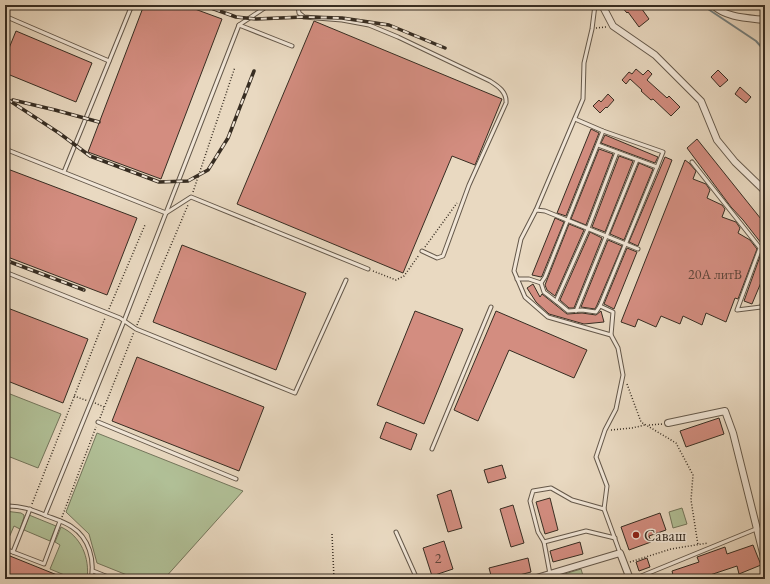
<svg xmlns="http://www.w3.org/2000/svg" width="770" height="584" viewBox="0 0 770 584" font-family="'EB Garamond',serif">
<rect width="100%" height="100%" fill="#e9d9c1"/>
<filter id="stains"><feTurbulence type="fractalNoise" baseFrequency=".005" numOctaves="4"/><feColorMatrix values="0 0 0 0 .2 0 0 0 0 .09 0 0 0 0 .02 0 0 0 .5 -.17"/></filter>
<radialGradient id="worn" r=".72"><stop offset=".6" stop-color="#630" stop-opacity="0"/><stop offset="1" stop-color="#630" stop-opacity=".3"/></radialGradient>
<g fill="#b1c097" stroke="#74765c">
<polygon points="5,392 61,414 38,468 5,455"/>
<polygon points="97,433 243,491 164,579 137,579 97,563 89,534 66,512"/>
<polygon points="682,508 687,524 673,528 669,512"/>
<polygon points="5,511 21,513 24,515 24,517 20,529 14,526 5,547"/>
<polygon points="29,515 56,526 50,541 24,530"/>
<path d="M61,527C81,536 90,558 87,579H74L50,569L60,545L55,542Z"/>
<polygon points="581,569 584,579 559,579 558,576"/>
</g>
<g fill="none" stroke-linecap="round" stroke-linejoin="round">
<polyline stroke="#748080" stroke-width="2" points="702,5 756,41 765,51"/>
</g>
<g fill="#d38d80" stroke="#372d22">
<polygon points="144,5 184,5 222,19 161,179 88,152"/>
<polygon points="620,5 639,5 649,19 639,27 628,12 627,13"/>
<polygon points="314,21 502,99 475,165 452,156 403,273 237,204"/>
<polygon points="16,31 92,63 76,102 5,73 5,58"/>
<polygon points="636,69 643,75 648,70 652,74 647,80 667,98 669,96 680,107 671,116 653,99 651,100 641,91 642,90 630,79 626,84 622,80 629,72 632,74"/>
<polygon points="718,70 728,80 720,87 711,77"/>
<polygon points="740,87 751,97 746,103 735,94"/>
<polygon points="608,94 614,100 607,108 606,107 600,113 593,106 599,100 601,102"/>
<polygon points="591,129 599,133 566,216 557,213"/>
<polygon points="605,135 658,157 655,163 601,143"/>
<polygon points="697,139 765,224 765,248 743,220 731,207 687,148"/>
<polygon points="599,149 613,154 586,225 571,219"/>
<polygon points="619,156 633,161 605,232 592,227"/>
<polygon points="665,157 672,160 638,246 629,242"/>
<polygon points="685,160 689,163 696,171 693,179 706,184 710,190 707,198 722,205 725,209 722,217 736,222 740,228 738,233 750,240 757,249 738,299 735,298 726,322 706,313 702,325 683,316 680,324 661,316 656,327 638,319 635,327 621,322"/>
<polygon points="639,163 653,169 624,240 610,234"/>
<polygon points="5,168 137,218 107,295 5,256"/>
<polygon points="555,218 564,222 542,276 541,277 532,275"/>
<polygon points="569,224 584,230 555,296 547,290 545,285"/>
<polygon points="590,232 602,238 574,308 569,308 560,300"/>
<polygon points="608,240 622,246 597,305 595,309 581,307"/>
<polygon points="182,245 306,293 276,370 153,322"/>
<polygon points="627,248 637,252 614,309 604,304"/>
<polygon points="763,248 765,249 765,273 752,304 744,301"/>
<polygon points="533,284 540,297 542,294 567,314 582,313 596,315 601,311 604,322 584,324 549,314 536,302 527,288"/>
<polygon points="5,307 88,339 63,403 5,380"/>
<polygon points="415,311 463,329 424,424 377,405"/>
<polygon points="496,311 587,350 574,378 509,350 478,421 454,410"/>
<polygon points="137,357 264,407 239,471 112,421"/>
<polygon points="719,418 724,434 686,447 680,431"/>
<polygon points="386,422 417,434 411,450 380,438"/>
<polygon points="502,465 506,478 488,483 484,470"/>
<polygon points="451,490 462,528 448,532 437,495"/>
<polygon points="550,498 558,530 545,534 536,502"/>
<polygon points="513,505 524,543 511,547 500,509"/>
<polygon points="660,513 666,530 649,536 651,542 629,550 621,527"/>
<polygon points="444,541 453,569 432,576 423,548"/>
<polygon points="580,542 583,554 553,562 550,551"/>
<polygon points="753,545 761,565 739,574 737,566 704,577 705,579 674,579 672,571 699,562 697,557 725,547 727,554"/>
<polygon points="5,554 67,579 5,579"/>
<polygon points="528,558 531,572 504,579 492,579 489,568"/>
<polygon points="647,558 650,567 639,571 636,562"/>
</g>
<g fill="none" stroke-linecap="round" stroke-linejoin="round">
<g stroke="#64584a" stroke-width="5">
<g id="service">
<path d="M298,5L299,13L304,17L342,20L369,25L398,37L490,81C498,86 507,92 506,103L469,185L443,256L437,258L422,251"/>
<polyline points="5,23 7,17 109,61"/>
<polyline points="239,25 292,46"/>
<polyline points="575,119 603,131 663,152 657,167"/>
<polyline points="598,145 657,167 600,306 596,312 582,310 568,311 556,301 587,231 617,152"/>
<polyline points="5,149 166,213 191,197 368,269"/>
<polyline points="692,162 760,248 737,310 761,307 765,298"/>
<polyline points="64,172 132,5"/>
<polyline points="536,210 583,99 584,63 592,29 595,5"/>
<polyline points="5,272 120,318 136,329 295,393 346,280"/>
<polyline points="517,279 529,279 541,283"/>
<polyline points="557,302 544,292 541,283 545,277 603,131"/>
<polyline points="600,306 613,312 611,335"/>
<polyline points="576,311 637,160"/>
<polyline points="98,422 236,479"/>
<polyline points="432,449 491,307"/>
<path d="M5,506C20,505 33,510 47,516C55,519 65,522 72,527C89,538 95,560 91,579"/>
<polyline points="604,509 572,500 551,488 533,491 530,501 538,532 544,542 586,531 615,538"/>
<polyline points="45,515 124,321 239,25 269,5"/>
<polyline points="396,532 417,579"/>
<polyline points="544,542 550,574 548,579"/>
<polyline points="5,549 44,564 60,521"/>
<polyline points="13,552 30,509"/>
<polyline points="620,553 604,509 607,486 596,457 605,430 616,409 623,375 618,348 611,335 548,317 525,297 514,271 521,239 536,210 545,211 638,249"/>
<polyline points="93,571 113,579"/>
<polyline points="634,579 756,529"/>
</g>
</g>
<g stroke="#64584a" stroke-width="8">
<g id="minor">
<polyline points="602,5 613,26 655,55 701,101 717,140 735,162 765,191"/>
<path d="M713,5C726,18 748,18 765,20"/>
<polyline points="668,423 725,411 733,433 765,561"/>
<polyline points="533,579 620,553 630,579"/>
</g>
</g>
<g stroke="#372d22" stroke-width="1.5" stroke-dasharray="1 2" stroke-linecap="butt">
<polyline points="596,28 606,27"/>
<polyline points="193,192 235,67"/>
<polyline points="425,247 457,203"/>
<polyline points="373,271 396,280 404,276 419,255"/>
<polyline points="109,309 145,225"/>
<polyline points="137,325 188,205"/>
<polyline points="627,384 641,422 676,443 693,475 691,500 698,545"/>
<polyline points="74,396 88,401"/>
<polyline points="95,403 104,407"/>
<polyline points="100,418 134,332"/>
<polyline points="649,425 663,424"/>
<polyline points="611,430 632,428 645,425"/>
<polyline points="32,504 105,318"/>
<polyline points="62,517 96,427"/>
<polyline points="332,534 334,579"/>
<polyline points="630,562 671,549 708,543"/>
<polyline points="734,579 739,577"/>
</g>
<use href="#service" stroke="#f1e6d7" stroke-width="3"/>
<use href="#minor" stroke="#f1e6d7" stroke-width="6"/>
<g stroke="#372d22" stroke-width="3.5">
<g id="rail">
<polyline points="203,5 236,17 256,19 304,17 342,18 389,25 445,48"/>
<polyline points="7,99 59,133 90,156 159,182 188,181 208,170 228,138 254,71"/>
<polyline points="13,100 55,110 99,122"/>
<polyline points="5,260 84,290"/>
</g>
</g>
<use href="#rail" stroke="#f1e6d7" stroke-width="2" stroke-dasharray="6" stroke-linecap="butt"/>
</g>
<circle fill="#8f2418" stroke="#f1e6d7" stroke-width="1.5" cx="636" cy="535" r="4"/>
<g text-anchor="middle" stroke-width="3" stroke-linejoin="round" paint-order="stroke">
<g font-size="14" fill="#5e453a">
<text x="715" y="279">20А литВ</text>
<text x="438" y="563">2</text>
</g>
<g font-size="16" fill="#372d22" stroke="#f1e6d7" text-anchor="start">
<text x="644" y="541">Саваш</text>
</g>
</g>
<rect width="770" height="584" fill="none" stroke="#e9d9c1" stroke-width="20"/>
<rect x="6" y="6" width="758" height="572" fill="none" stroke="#372d22" stroke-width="2"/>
<rect x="10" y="10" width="750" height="564" fill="none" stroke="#372d22"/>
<rect width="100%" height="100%" filter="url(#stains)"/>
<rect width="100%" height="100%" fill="url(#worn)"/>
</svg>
